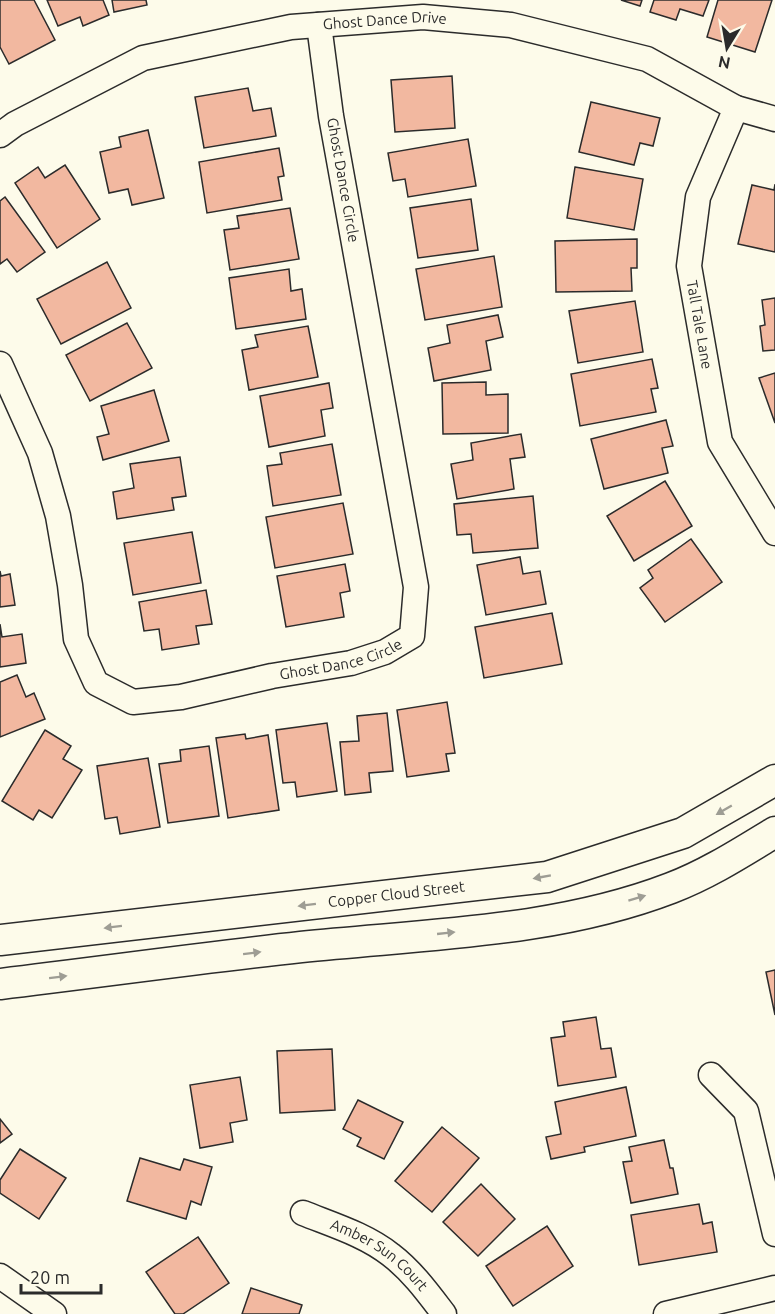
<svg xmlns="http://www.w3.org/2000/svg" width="775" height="1314" viewBox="0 0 775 1314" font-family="Ubuntu,sans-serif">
<rect width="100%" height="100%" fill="#fdfbea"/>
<g fill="#f2b8a0" stroke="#2b2b2b" stroke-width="1.5">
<polygon points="0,0 34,0 55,40 9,64 0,47"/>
<polygon points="47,0 103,0 109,15 83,26 80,17 58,26"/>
<polygon points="112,0 146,0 147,5 114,12"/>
<polygon points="621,0 642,0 640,6"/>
<polygon points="654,0 709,0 703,16 680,9 676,20 650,12"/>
<polygon points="718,0 772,0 755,52 707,37"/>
<polygon points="452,76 455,128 395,132 391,80"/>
<polygon points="248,88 253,111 271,108 276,136 204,148 195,97"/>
<polygon points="591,102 660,118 653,146 640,143 634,165 579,152"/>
<polygon points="148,130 164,198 132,205 128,189 109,193 100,152 121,147 119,137"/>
<polygon points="468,139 476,186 408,197 405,179 393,181 388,153"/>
<polygon points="279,148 284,176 278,177 282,200 207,213 199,162"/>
<polygon points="65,165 100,219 57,248 15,183 38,167 45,178"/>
<polygon points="575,167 643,179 634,230 567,218"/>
<polygon points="775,184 775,252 738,244 752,185 774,190"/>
<polygon points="5,197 45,252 17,272 7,259 0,264 0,201"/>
<polygon points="471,199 478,250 418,258 410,208"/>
<polygon points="290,208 299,259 230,270 224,230 239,228 237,216"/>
<polygon points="637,239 637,268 631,268 632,291 556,292 555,241"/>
<polygon points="494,256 502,307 425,320 416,269"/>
<polygon points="107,262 131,308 61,344 37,299"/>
<polygon points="289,269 291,291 302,289 306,319 236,329 229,278"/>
<polygon points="775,298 775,350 763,351 760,326 765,325 762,300"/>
<polygon points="635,301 643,352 578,363 569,311"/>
<polygon points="498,315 503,337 486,341 491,370 434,381 428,348 450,343 447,325"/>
<polygon points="127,323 152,368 90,401 66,355"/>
<polygon points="308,326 318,377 249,390 242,350 258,347 255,335"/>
<polygon points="652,359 658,388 651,389 656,412 580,426 571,374"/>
<polygon points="775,373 775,423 759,378"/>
<polygon points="486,382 486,395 508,394 508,433 443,434 442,383"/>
<polygon points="329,383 333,408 321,410 325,436 269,447 260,396"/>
<polygon points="154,390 169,441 103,460 97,437 109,434 101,406"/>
<polygon points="666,420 673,446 662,448 668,473 604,489 591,439"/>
<polygon points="521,434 525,457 510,459 514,489 457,499 451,464 473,460 471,443"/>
<polygon points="332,444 341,495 273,506 267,466 282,464 280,453"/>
<polygon points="180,457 186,496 172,498 174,510 117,519 113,492 134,488 130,464"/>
<polygon points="665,481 692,526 634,561 607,516"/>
<polygon points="533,496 538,548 473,553 471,534 457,535 454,504"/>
<polygon points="343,503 353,554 275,568 266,517"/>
<polygon points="192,532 201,583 133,595 124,543"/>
<polygon points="691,539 722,582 665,622 640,588 653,578 648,570"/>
<polygon points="520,557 523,574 540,571 546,604 486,615 477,565"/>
<polygon points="345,564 350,591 340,593 344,617 286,627 277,576"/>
<polygon points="0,571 1,576 10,574 15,605 0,607"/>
<polygon points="206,590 212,624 196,626 199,644 162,650 159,629 144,631 139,602"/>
<polygon points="552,613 562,664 484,678 475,627"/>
<polygon points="0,624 2,637 22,634 26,663 0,667"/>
<polygon points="17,675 26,697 34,693 45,719 0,737 0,682"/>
<polygon points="447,702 455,753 446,754 449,771 407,777 397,710"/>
<polygon points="387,713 393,771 369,773 371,792 345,795 340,742 359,741 357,716"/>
<polygon points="327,723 337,791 297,797 295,782 283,783 276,730"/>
<polygon points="45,730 71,746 63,759 82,770 52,818 39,810 33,820 2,801"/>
<polygon points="245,734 246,739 268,735 279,810 228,818 216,738"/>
<polygon points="209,746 219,816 168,823 159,764 181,761 180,750"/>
<polygon points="148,758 160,827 120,834 117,817 105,819 97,766"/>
<polygon points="775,970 775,1015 766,972"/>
<polygon points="596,1017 601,1049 611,1048 616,1077 558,1086 551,1038 565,1036 563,1022"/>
<polygon points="332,1049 335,1110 280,1113 277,1051"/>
<polygon points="240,1077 247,1120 230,1123 233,1142 200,1148 190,1085"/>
<polygon points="626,1087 636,1136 584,1147 585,1152 551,1159 546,1137 561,1134 555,1102"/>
<polygon points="358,1100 403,1122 384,1159 357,1146 361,1138 343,1129"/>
<polygon points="0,1119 12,1134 0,1143"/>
<polygon points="442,1127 479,1158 432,1212 395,1181"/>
<polygon points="664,1140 670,1168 673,1168 678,1194 631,1203 623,1162 632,1161 629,1147"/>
<polygon points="20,1149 66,1178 39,1219 0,1193 0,1180"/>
<polygon points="140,1158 180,1170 184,1159 212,1167 201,1205 191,1201 186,1219 127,1201"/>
<polygon points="481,1184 515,1219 478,1256 443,1222"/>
<polygon points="699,1204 703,1224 712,1222 717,1252 639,1265 631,1215"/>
<polygon points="547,1226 573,1266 513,1306 486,1266"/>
<polygon points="198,1237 229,1283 183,1314 175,1314 146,1272"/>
<polygon points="251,1288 302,1305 299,1314 242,1314"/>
</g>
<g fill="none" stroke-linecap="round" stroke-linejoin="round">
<g stroke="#2b2b2b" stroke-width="27">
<g id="minor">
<path id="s1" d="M736,108L698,197L689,266L720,442L775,533"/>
<path id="s2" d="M0,135L15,124L143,58L291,27L423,17L511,25L647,59L736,108L775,119"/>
<path id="s3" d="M0,364L40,453L58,516L70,585L76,639L96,683L133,702L181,697L272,676L351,663L385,652L412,636L416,587L331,116L319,25"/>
<polyline points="711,1075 746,1111 775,1234"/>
<path id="s4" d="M303,1213C333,1225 366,1235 391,1255C412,1271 428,1293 444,1314"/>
<polyline points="0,1276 54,1314"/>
<polyline points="666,1314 775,1288"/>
</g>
</g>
<g stroke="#2b2b2b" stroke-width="33">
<g id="tertiary">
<path id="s5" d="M0,940L547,877L683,833L775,780"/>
<path d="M0,984C100,972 201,958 301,947C425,934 554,933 671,888C708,874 742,852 775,832"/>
</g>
</g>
<use href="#minor" stroke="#fdfbea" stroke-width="24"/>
<use href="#tertiary" stroke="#fdfbea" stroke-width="30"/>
</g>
<defs><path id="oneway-solid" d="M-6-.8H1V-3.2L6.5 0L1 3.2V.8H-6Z" transform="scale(1.5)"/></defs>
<g fill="#9e9d94">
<use href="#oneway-solid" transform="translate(724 810) rotate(150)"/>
<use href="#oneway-solid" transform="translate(542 877) rotate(170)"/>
<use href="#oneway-solid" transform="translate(637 898) rotate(-17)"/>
<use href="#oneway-solid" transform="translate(307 905) rotate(173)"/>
<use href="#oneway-solid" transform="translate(113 927) rotate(173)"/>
<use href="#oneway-solid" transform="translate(446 933) rotate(-6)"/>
<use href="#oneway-solid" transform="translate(252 953) rotate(-7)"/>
<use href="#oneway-solid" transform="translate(58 977) rotate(-7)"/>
</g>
<g text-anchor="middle" stroke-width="4.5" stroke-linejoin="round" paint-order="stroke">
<g font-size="15" fill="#2b2b2b" stroke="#fdfbea">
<text dy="5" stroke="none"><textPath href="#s2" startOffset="408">Ghost Dance Drive</textPath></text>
<text transform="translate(343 180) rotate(80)" y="5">Ghost Dance Circle</text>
<text dy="5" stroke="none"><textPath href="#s1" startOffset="226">Tall Tale Lane</textPath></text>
<text dy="5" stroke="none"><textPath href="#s3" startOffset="590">Ghost Dance Circle</textPath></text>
<text dy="5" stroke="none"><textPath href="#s5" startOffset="399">Copper Cloud Street</textPath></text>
<text dy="5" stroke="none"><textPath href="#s4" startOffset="88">Amber Sun Court</textPath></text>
</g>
</g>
<g transform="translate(727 48) rotate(191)" stroke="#fdfbea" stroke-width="4.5" paint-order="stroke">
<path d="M0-4.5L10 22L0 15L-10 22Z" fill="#2b2b2b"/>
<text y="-9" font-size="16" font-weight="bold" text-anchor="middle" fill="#2b2b2b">N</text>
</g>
<path d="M21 1284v9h80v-9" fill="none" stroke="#2b2b2b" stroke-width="3"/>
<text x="30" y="1284" font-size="18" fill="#2b2b2b" stroke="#fdfbea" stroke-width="4.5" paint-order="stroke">20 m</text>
</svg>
